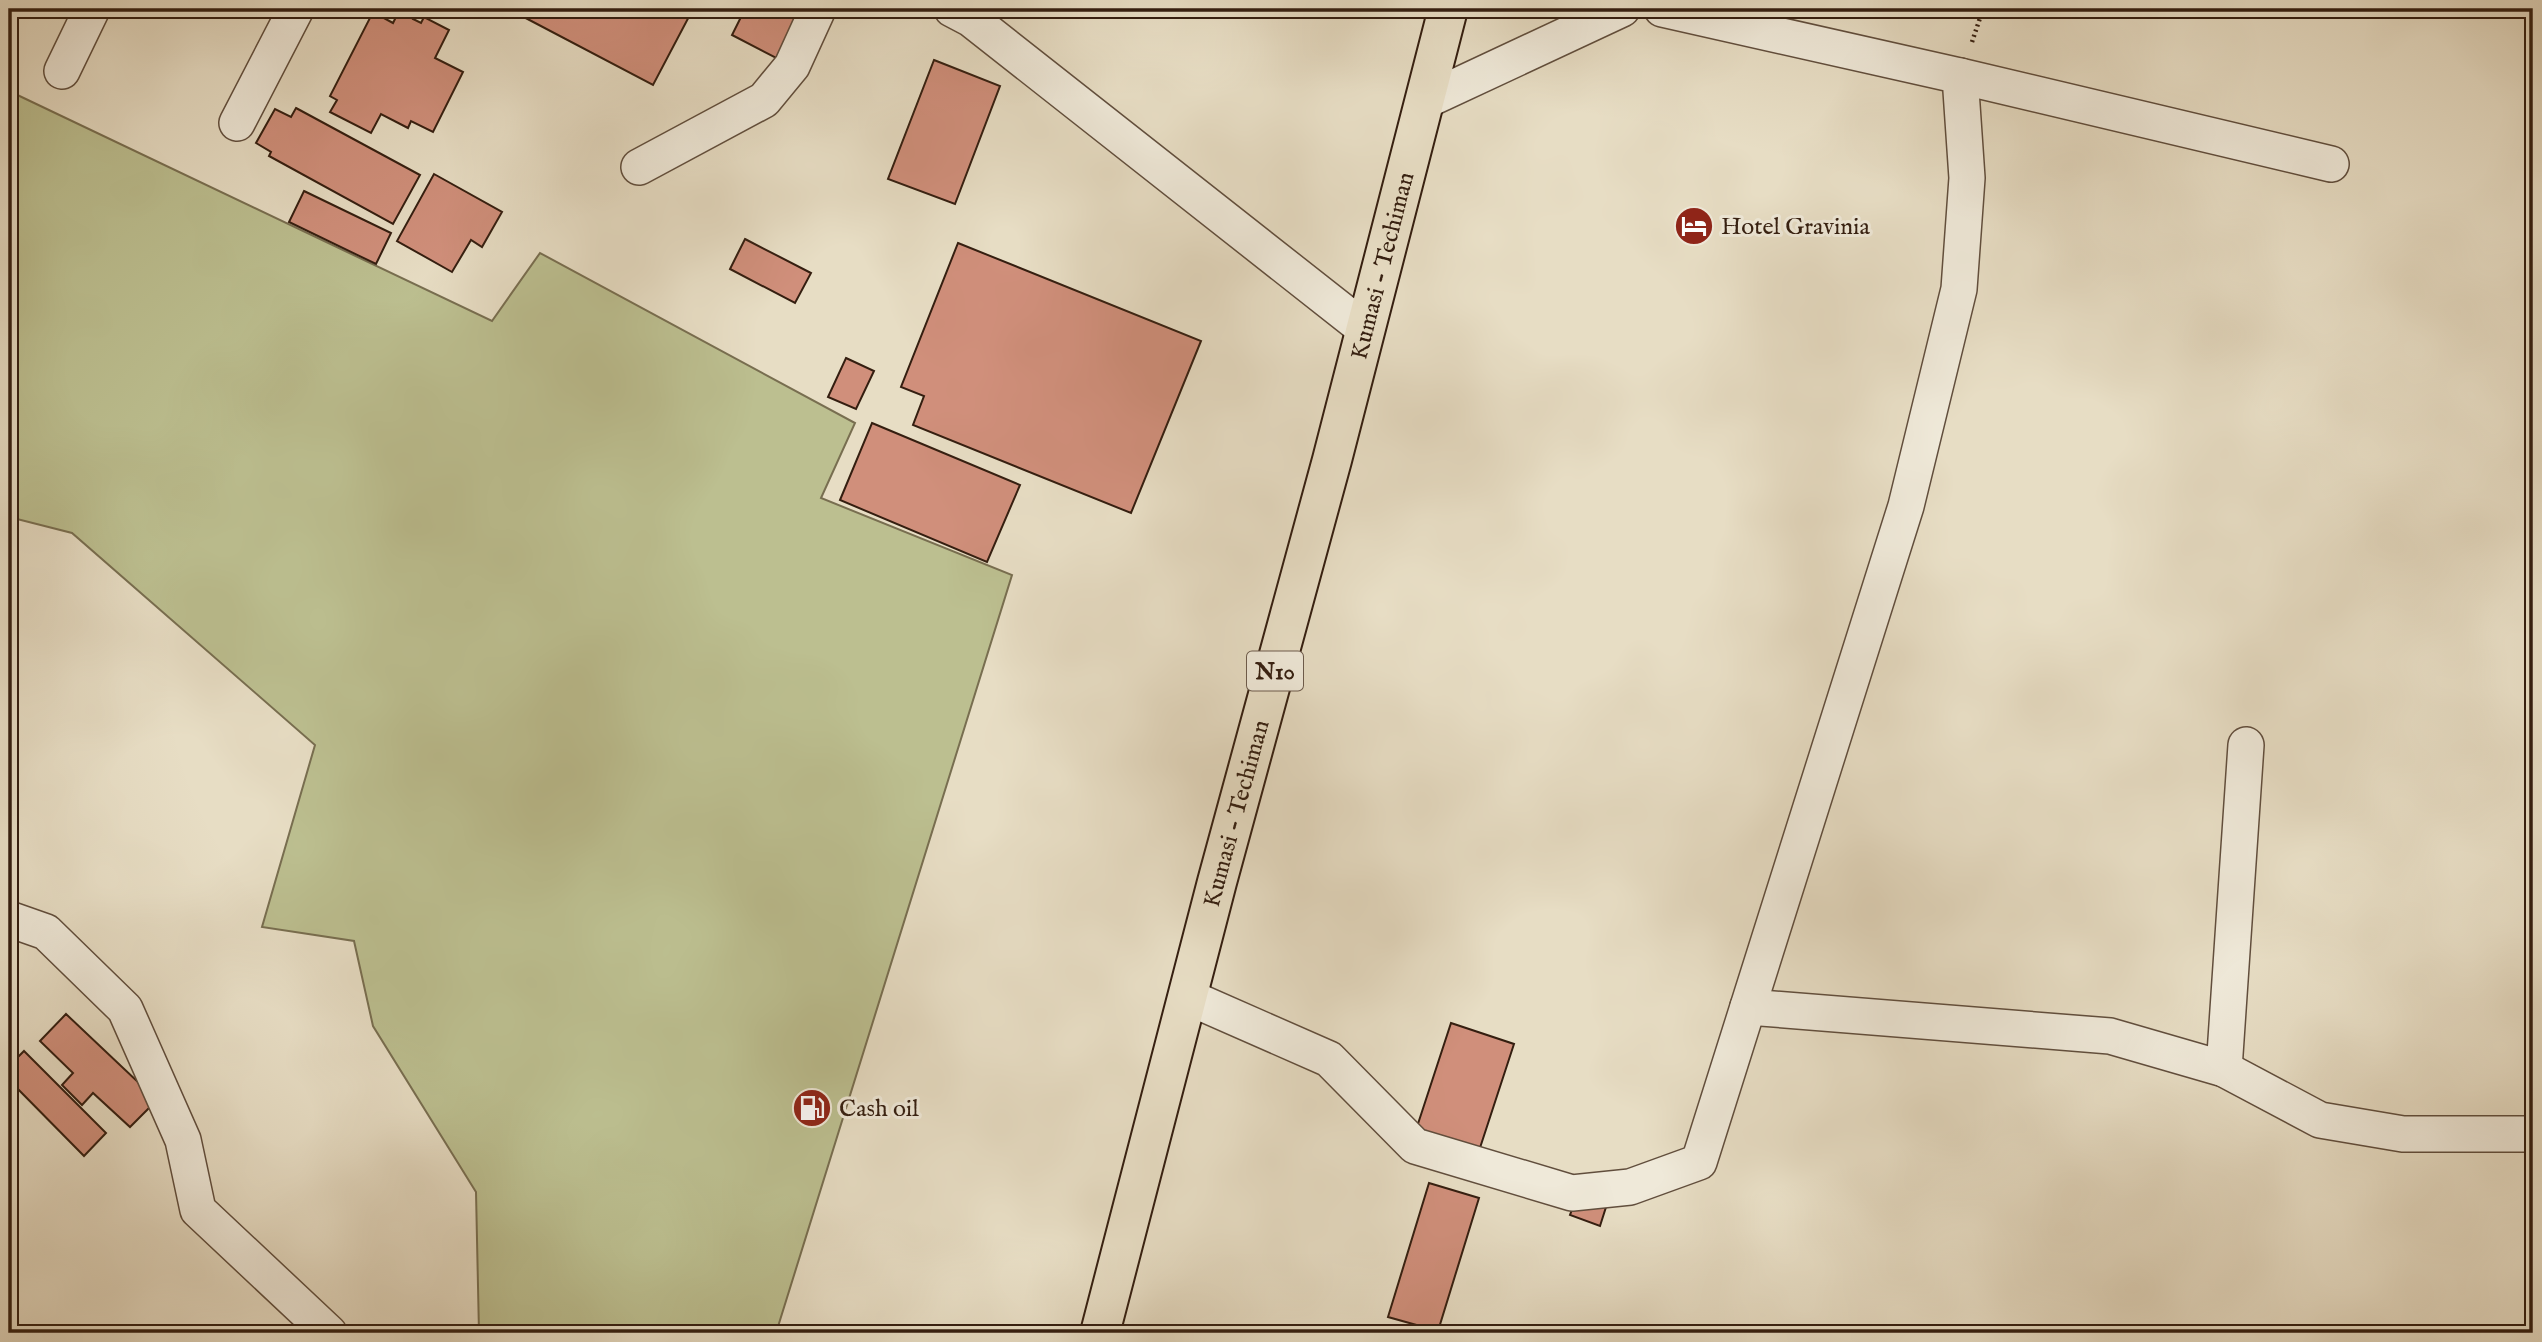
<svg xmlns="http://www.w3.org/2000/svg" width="2542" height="1342" viewBox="0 0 2542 1342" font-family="'IM FELL English',serif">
<rect width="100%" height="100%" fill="#e7ddc4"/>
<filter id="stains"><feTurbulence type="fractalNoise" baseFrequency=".00286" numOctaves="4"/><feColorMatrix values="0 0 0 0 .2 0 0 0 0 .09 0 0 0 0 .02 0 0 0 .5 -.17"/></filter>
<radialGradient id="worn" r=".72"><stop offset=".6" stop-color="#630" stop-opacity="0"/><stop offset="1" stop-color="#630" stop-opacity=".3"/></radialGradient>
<polygon fill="#bcbf90" stroke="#786e50" stroke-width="2" points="9,91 492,321 540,253 855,423 821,498 1012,575 776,1333 479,1333 476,1192 373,1026 354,941 262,927 315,745 72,533 9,517"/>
<g fill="#d08f7b" stroke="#341e10" stroke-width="2">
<polygon points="400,9 415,15 413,19 421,23 424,17 449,30 435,58 463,72 433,132 411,121 408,128 381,114 371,133 330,112 337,100 330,96 373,12 393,23"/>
<polygon points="521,9 693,9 653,85 518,14"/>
<polygon points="745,9 810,9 782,61 732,35"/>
<polygon points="934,60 1000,86 955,204 888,179"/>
<polygon points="296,108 420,175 393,224 269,156 271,152 256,143 275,109 291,117"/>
<polygon points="434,174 502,212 482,247 471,240 452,272 397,241"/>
<polygon points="304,191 391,233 376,264 289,222"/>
<polygon points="745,239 811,273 795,303 730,269"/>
<polygon points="958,243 1201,341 1131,513 913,425 924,396 901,387"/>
<polygon points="846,358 874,371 856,409 828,397"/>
<polygon points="872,423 1020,485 987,562 840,500"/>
<polygon points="66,1014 157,1100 130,1127 93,1093 82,1105 62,1085 73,1073 40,1041"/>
<polygon points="1451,1023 1514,1044 1476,1160 1413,1139"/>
<polygon points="24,1051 106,1133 84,1156 9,1080 9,1066"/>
<polygon points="1429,1183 1479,1198 1438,1331 1388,1317"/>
<polygon points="1577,1196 1606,1207 1600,1226 1570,1215"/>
</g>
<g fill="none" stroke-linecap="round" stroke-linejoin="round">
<g stroke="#614e3d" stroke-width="38">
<g id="minor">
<polyline points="952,9 971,19 1366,330"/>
<polyline points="62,71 92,9"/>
<polyline points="1960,76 2331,164"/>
<polyline points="1425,101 1622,9"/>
<polyline points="237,123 296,9"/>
<polyline points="639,167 764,100 792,66 818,9"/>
<polyline points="9,919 46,932 125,1009 183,1140 198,1210 329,1333"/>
<polyline points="1188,997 1329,1059 1415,1146 1572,1193 1630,1187 1699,1162 1906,506 1959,289 1967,178 1960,76 1662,9"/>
<polyline points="1748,1007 2110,1036 2224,1069 2320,1120 2403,1134 2533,1134"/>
<polyline points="2224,1069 2246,745"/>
</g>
</g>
<g stroke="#341e10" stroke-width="42">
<g id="trunk">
<path id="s1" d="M1100,1333L1217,882L1332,460L1448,9"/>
</g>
</g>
<polyline stroke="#341e10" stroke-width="4.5" stroke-dasharray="2 3.5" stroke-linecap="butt" points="1972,42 1983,9"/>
<use href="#minor" stroke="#efe9d9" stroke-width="35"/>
<use href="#trunk" stroke="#e7ddc4" stroke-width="38"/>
</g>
<defs>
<g id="hotel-disc" transform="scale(2.0125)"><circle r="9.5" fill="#8f2418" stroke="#efe9d9"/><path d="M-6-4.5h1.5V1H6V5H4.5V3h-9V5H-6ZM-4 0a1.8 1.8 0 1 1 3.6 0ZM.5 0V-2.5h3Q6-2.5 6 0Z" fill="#fff"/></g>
<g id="fuel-disc" transform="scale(2.0125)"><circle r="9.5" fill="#8f2418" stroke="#efe9d9"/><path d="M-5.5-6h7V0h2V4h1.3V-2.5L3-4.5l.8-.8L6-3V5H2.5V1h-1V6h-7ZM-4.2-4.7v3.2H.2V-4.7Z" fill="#fff"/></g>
</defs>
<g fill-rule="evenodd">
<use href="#hotel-disc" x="1694" y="226"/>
<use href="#fuel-disc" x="812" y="1108"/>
</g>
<g text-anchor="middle" stroke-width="6" stroke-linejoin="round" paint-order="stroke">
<rect fill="#efe9d9" stroke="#6c5b4c" stroke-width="2" x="1247" y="651.5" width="56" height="39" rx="5"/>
<g font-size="23" font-weight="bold" fill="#341e10">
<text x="1275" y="679">N10</text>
</g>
<g font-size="24" fill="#341e10" stroke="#efe9d9" text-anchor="start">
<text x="1721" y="234">Hotel Gravinia</text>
<text x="839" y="1116">Cash oil</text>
</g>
<g font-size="24" fill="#341e10" stroke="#efe9d9">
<text dy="8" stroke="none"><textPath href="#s1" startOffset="1104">Kumasi - Techiman</textPath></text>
<text dy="8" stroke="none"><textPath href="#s1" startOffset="537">Kumasi - Techiman</textPath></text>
</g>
</g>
<rect width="2542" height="1342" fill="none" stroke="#e7ddc4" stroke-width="35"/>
<rect x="10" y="10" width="2521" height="1321" fill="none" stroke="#341e10" stroke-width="3.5"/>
<rect x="18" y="18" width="2507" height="1307" fill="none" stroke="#341e10" stroke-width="2"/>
<rect width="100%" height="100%" filter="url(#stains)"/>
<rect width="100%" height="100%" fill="url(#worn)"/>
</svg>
